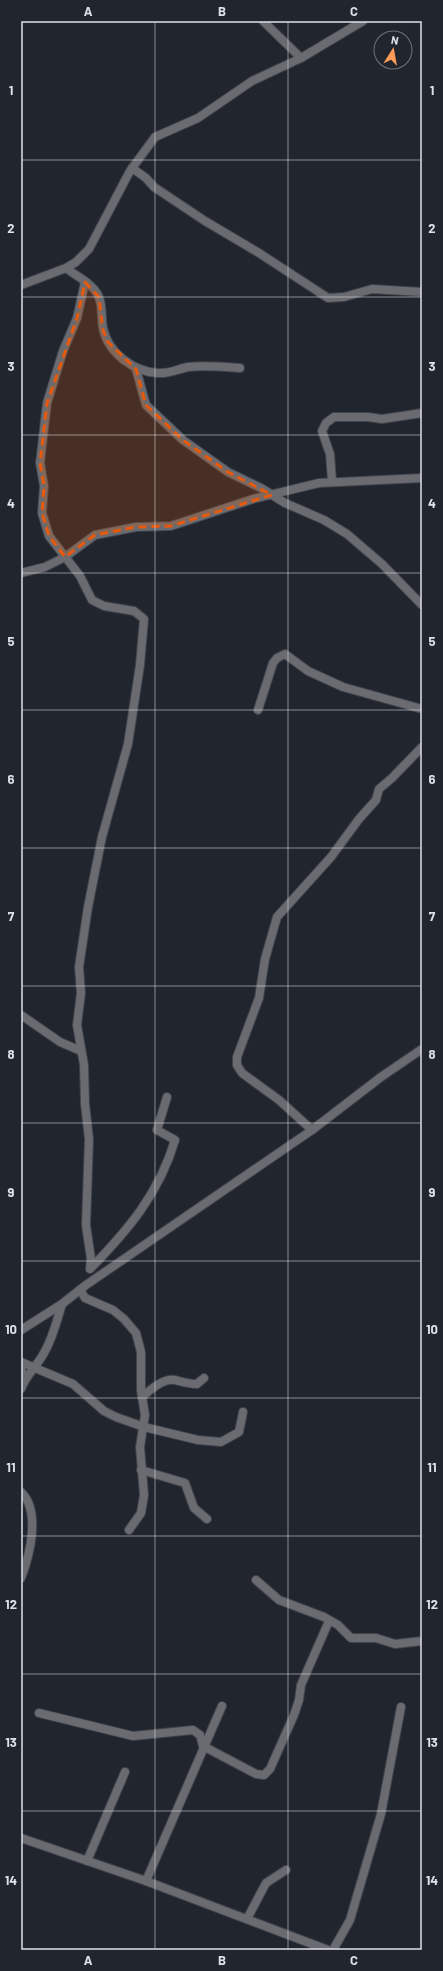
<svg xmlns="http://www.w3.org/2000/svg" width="443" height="1971" viewBox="0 0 443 1971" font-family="Barlow,sans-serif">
<rect width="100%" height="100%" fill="#21252e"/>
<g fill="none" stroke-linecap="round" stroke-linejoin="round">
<g stroke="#3f434c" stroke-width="10">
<g id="minor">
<polyline points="263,21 301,58"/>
<polyline points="132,168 146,178 154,187 205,221 259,253 328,298 344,297 372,289 422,292"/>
<path d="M66,268C76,276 92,283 98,295C103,304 101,318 103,328C108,353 134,372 158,373C169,374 178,369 188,367C205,365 223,367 240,368"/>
<path d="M85,282L77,318L63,351L47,403L40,463L44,486L42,513L49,536L80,576L92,600L104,606L134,611L144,619L140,665L128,744L102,837L88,907L79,967L81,993L77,1025L84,1065L85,1104L89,1139L86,1225L91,1259L90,1269C128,1230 159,1194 175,1140L157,1130L167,1097"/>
<polyline points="21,285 66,268 76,262 89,249 130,171 155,137 198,118 252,81 301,58 363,21"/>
<polyline points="136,369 146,405 183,440 228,472 261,488 285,503 324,520 347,534 382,564 422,605"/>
<polyline points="332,481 330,454 322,431 326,423 334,417 368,417 382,419 422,413"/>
<polyline points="21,573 45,567 65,557 95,535 136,527 171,526 253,499 319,483 422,478"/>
<polyline points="258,710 273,663 277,658 285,654 308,671 343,687 422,709"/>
<polyline points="21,1015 60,1042 81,1051"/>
<polyline points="312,1130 279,1100 242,1073 237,1065 237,1057 259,998 265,959 277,917 331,857 359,819 376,800 379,789 392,778 422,747"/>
<polyline points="80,1290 85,1298 113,1310 124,1319 136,1333 141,1352 141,1390 145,1415 140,1447 144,1495 141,1513 129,1530"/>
<polyline points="21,1330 62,1304 86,1285 312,1130 381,1077 422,1049"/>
<polyline points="21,1362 73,1384 104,1411 116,1417 144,1427 198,1440 221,1442 239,1432 243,1412"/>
<polyline points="21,1368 25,1379"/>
<path d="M21,1389C26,1375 37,1366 44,1353C53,1338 57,1320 62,1304"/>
<path d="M142,1397C150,1390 163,1378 175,1380C183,1382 189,1384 197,1384L204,1378"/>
<polyline points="141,1470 185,1483 194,1508 207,1519"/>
<path d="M21,1492C41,1511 30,1555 21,1578"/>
<polyline points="256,1580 279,1600 324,1617 338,1625 351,1638 376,1638 395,1644 422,1641"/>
<polyline points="39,1713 133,1736 193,1730 200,1735 203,1746 256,1774 264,1775 270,1769 294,1715 299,1700 301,1685 329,1621"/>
<polyline points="21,1838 146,1881 328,1950"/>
<polyline points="87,1861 125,1772"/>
<polyline points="146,1881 222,1706"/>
<polyline points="247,1919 266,1883 286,1870"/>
<polyline points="333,1950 350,1920 381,1814 401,1707"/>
</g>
</g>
<use href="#minor" stroke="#696b70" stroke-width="8"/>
</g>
<path fill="#e8590c" fill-opacity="0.2" stroke="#e8590c" stroke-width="3" stroke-dasharray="8 5" stroke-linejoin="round" d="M85,282L99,297L103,330L108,342L136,369L146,405L183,440L228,472L272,495L171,526L136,527L95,535L65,557L49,536L42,513L44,486L40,463L47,403L77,318Z"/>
<path fill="none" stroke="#dee1e7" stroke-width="1" stroke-opacity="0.55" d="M155,21V1950M288,21V1950M21,160H422M21,297H422M21,435H422M21,573H422M21,710H422M21,848H422M21,986H422M21,1123H422M21,1261H422M21,1398H422M21,1536H422M21,1674H422M21,1811H422"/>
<rect width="443" height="1971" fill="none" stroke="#21252e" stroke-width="44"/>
<g transform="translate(393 50) rotate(11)"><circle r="19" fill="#21252e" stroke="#6d7078"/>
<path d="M0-3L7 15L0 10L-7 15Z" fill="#fe9b58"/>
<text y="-6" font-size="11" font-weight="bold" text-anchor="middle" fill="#dee1e7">N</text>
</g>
<rect x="22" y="22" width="399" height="1927" fill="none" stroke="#dee1e7" stroke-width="1.5"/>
<g font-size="13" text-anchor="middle" font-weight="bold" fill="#dee1e7">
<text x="88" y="16">A</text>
<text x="222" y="16">B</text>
<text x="354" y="16">C</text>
<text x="11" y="95">1</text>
<text x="432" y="95">1</text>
<text x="11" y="233">2</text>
<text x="432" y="233">2</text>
<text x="11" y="371">3</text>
<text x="432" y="371">3</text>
<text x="11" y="508">4</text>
<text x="432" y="508">4</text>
<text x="11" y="646">5</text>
<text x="432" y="646">5</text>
<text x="11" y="784">6</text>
<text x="432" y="784">6</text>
<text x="11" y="921">7</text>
<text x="432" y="921">7</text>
<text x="11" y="1059">8</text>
<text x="432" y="1059">8</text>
<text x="11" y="1197">9</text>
<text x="432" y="1197">9</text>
<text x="11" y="1334">10</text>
<text x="432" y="1334">10</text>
<text x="11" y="1472">11</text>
<text x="432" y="1472">11</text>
<text x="11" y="1609">12</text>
<text x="432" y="1609">12</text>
<text x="11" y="1747">13</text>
<text x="432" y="1747">13</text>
<text x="11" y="1885">14</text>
<text x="432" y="1885">14</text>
<text x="88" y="1965">A</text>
<text x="222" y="1965">B</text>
<text x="354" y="1965">C</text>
</g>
</svg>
